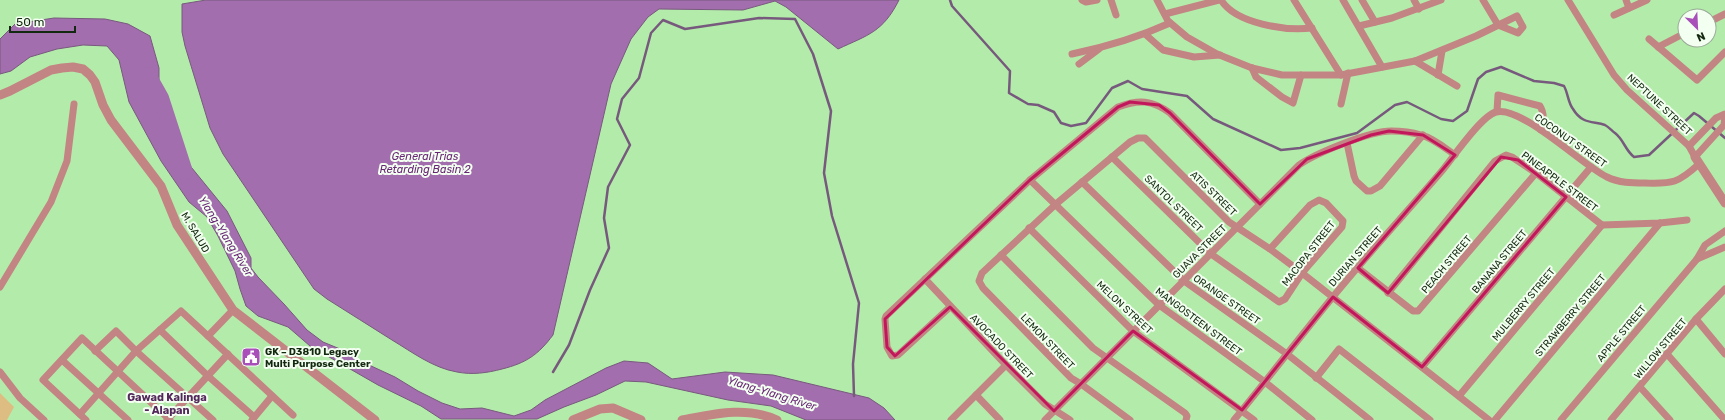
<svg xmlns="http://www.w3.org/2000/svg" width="1725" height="420" viewBox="0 0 1725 420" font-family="Rubik,sans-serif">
<rect width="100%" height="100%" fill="#b3ecaa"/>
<polygon fill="#debd83" points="0,393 14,407 7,420 0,420"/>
<g fill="#a36ead" stroke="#78597e">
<path d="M206,0H899C883,32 868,35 838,49L786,7L775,1L743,10L659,9L648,17L631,39L611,84L553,335C538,355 526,363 502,369C487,373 472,375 457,372C433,368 412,352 392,340C370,326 349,313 327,299L314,289L223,154L210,128L185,46L182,32V4Z"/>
<polygon points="54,18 105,19 128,24 150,36 159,68 159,97 166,133 174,146 227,211 251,258 251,268 258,277 284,304 307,330 323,342 340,349 356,359 395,377 418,391 442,403 460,409 482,408 514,416 531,410 545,400 606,368 624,361 648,363 672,379 725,372 773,375 869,398 884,408 895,420 806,420 771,406 728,400 646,382 625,381 596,395 564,407 537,419 441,419 421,406 378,385 310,346 288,327 258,316 246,306 240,289 235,271 218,236 207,217 189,202 161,161 129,102 119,60 107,46 83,45 57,49 30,57 11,71 0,74 0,39 15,24"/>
</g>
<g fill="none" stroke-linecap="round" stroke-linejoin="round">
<g stroke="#78597e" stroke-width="2.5">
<path d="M950,0L952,6L1010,71L1009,93L1028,104L1038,105L1054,112L1061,123L1071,126L1086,123L1112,88L1128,81L1142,89L1187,96L1213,119L1281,150L1300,148L1357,133L1395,105L1407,102L1441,119L1453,121L1467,111L1478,79L1486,72L1501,67L1534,81L1554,83L1564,86C1568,93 1568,103 1573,109C1582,124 1592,121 1605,125C1609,127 1612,131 1615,133C1624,140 1625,150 1634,157L1649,155L1694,113L1699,116L1725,138"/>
<polyline points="553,372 569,345 590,290 609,248 604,218 608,187 630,145 617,119 622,99 639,78 651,33 663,20 685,29 759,18 795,19 813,54 831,111 824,173 832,216 859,303 853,364 854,396"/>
</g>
<polyline stroke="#a36ead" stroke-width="16" points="148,75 161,98 185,172"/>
<g stroke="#c38583" stroke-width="7">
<polyline points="1082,0 1086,2 1097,0"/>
<polyline points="1111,0 1116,15"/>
<polyline points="1157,0 1168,21 1187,37 1217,54 1252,68 1282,75 1341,75 1415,61 1476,36 1517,16 1523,27 1518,33 1498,25 1483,0"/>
<path d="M1221,0C1236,24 1286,31 1312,28"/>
<polyline points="1294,0 1341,75"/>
<polyline points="1343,0 1382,67"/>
<polyline points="1362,0 1375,22"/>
<polyline points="1414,0 1419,9"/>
<polyline points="1568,0 1614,75 1627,90 1689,146 1695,157 1724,125 1725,115"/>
<polyline points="1626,0 1629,8"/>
<polyline points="1165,14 1219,0"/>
<polyline points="1614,15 1647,0"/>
<polyline points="1709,22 1725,14"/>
<polyline points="1359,26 1392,18 1441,0"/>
<polyline points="1145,34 1163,50 1194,57 1220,55"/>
<polyline points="1649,39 1697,80 1725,52"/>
<polyline points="1658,47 1685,33"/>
<path d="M1072,54C1106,47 1139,37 1170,23"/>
<polyline points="1415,61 1457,86"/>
<polyline points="1079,64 1099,49"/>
<polyline points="1252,68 1256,77 1282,97 1293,103 1301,75"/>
<polyline points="1438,75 1442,51"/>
<polyline points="1341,104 1348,73"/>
<path d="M1497,111L1498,95L1540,106C1545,114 1543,121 1541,130"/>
<polyline points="1347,143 1354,176 1356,181 1367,191 1371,191 1380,186 1423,135"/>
<polyline points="1689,146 1716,118 1725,114"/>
<polyline points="1112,157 1211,254 1279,302 1285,299 1302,273 1342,227 1343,221 1326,203 1319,200 1310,205 1270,249"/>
<polyline points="1030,180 1159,305 1265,382 1312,420"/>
<polyline points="1082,182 1184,281 1287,354 1370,420"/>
<polyline points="1029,228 1133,331 1254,420"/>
<polyline points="1001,255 1093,348 1185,413 1187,416 1186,420"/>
<polyline points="1697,259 1725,247"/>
<polyline points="1358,268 1413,311 1418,311 1536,173"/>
<polyline points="925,279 1006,365 1045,404 1070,420"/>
<polyline points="0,287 51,202 67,161 74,104"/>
<polyline points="1388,293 1495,161 1506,155 1512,157 1536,173 1602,225 1660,223 1687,220"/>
<path d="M950,307L898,355L892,356L887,347L885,319L886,316L1030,180L1118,107C1139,99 1152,100 1170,113L1260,204"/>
<polyline points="1696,319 1725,354"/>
<polyline points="160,330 208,376 254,417"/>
<polyline points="208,336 233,310"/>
<polyline points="95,351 116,331 136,351 213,420"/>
<polyline points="1667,354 1725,420"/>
<polyline points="62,360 128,420"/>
<polyline points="1422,367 1591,167"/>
<polyline points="0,372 20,398 44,420"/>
<polyline points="1316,378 1339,349 1430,420"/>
<polyline points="1640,387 1670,420"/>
<polyline points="976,395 1000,420"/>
<polyline points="1459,396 1602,225"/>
<polyline points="80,414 136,351 181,311 293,415"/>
<polyline points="86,420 43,380 82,338 170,420"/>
<polyline points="167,420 228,354"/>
<polyline points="252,420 272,396"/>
<polyline points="951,420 1006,365"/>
<path d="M1045,420L1299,165C1316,153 1370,131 1391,131C1401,131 1411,132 1421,135C1433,138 1445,148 1455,155"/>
<polyline points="1130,420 1081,384 1071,378 983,288 979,281 982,273 1056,204 1130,142 1138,138 1145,138 1229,222 1270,249 1302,273 1489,420"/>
<path d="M1234,420C1267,380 1299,338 1332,298C1367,255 1405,214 1441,172C1452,159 1481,116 1496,112C1521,105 1583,166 1607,177C1619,183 1632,183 1645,183C1673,184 1678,183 1699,164"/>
<polyline points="1495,420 1660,223"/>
<polyline points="1561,420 1697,259 1705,245 1725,231"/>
<polyline points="1611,420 1696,319 1725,289"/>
</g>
<g stroke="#c38583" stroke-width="9">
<polyline points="0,95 10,91 51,70 62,68 73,67 83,69 90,75 95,82 103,105 111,120 161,186 177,225 233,310 375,420"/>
<polyline points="1695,157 1725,203"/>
<polyline points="573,420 600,409 613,408 641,420"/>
<path d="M682,420C714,414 746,406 777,420"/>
</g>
</g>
<path fill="none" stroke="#c2185b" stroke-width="3" stroke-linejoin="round" d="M1130,102L1159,105L1170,113L1260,204L1307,159L1371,135L1389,131L1423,135L1455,155L1358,268L1388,293L1501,157L1518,160L1566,197L1422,367L1333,297L1242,410L1133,331L1054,411L950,307L895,356L887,347L885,319L1030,180L1118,107Z"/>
<defs>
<g id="civic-square" transform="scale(1)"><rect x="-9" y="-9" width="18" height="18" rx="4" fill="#a94fba" stroke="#f3fff1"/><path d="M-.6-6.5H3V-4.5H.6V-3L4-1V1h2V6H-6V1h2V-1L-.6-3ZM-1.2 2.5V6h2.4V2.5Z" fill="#fff"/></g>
</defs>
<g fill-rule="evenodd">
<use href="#civic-square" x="251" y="357"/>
</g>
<g text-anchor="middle" stroke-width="4" stroke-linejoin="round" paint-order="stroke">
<g font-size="10" fill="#13290f" stroke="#f3fff1">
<text transform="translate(1660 104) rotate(43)" y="4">NEPTUNE STREET</text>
<text transform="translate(1571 140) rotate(35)" y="4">COCONUT STREET</text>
<text transform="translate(1560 181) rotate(37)" y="4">PINEAPPLE STREET</text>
<text transform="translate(1214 193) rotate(44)" y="4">ATIS STREET</text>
<text transform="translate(1174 203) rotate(44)" y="4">SANTOL STREET</text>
<text transform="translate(196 232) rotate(59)" y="4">M. SALUD</text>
<text transform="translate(1199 251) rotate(-45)" y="4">GUAVA STREET</text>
<text transform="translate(1308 253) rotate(-52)" y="4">MACOPA STREET</text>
<text transform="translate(1355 256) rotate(-49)" y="4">DURIAN STREET</text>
<text transform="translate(1499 261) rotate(-50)" y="4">BANANA STREET</text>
<text transform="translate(1446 264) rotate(-50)" y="4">PEACH STREET</text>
<text transform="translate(1227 299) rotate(35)" y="4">ORANGE STREET</text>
<text transform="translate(1523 304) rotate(-50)" y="4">MULBERRY STREET</text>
<text transform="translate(1125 307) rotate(43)" y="4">MELON STREET</text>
<text transform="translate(1570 315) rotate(-50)" y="4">STRAWBERRY STREET</text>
<text transform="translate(1199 321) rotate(37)" y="4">MANGOSTEEN STREET</text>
<text transform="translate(1621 333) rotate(-50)" y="4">APPLE STREET</text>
<text transform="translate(1048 341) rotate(46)" y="4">LEMON STREET</text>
<text transform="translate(1002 346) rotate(46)" y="4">AVOCADO STREET</text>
<text transform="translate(1660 348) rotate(-50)" y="4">WILLOW STREET</text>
</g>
<g font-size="10" font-weight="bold" fill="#13290f" stroke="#f3fff1" text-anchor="start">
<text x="265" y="355">GK – D3810 Legacy<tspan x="265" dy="12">Multi Purpose Center</tspan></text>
</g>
<g font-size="11" font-style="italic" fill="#692676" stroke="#f3fff1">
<text x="425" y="160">General Trias<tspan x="425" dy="13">Retarding Basin 2</tspan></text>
<text transform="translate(226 236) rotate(58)" y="4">Ylang-Ylang River</text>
<text transform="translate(772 393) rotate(17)" y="4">Ylang-Ylang River</text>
</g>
<g font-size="11" font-weight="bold" fill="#54285c" stroke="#f3fff1">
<text x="167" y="401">Gawad Kalinga<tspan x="167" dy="13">- Alapan</tspan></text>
</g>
</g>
<g transform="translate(1697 28) rotate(156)"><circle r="19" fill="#f3fff1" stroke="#99a997"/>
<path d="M0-3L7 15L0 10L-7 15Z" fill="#a94fba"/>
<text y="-6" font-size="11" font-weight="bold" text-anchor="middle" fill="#13290f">N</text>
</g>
<path d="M10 26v6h65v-6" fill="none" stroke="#13290f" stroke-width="2"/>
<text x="16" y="26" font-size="12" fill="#13290f" stroke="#f3fff1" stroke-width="3" paint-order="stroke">50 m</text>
</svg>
